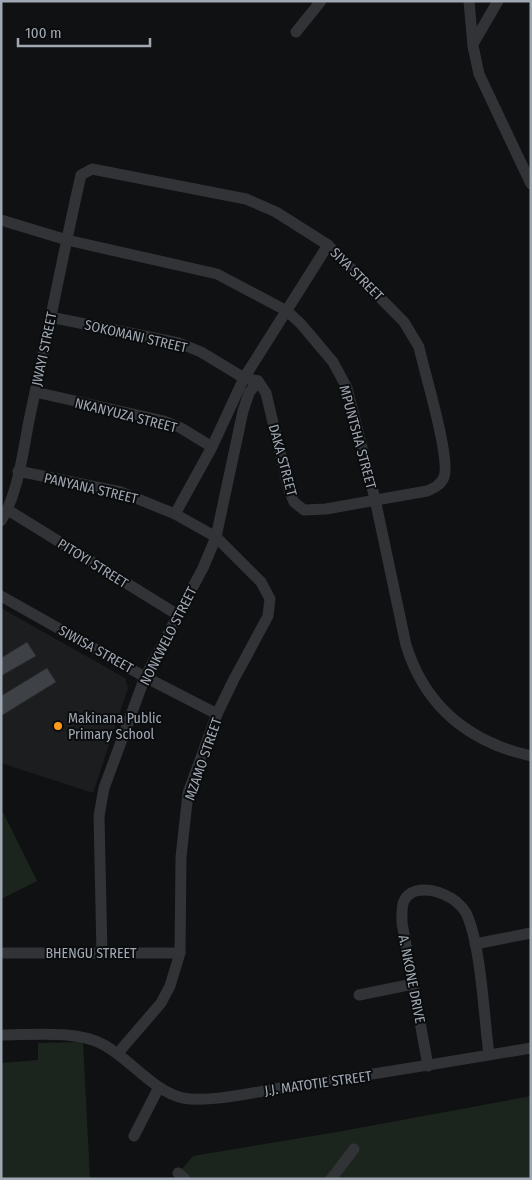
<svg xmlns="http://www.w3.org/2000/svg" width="532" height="1180" viewBox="0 0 532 1180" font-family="'Fira Sans Condensed',sans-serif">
<rect width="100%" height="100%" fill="#101112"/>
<polygon fill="#1c1d1f" points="1,608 125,678 128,688 93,793 1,763"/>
<g fill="#1c251d">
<polygon points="1,808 37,881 1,899"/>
<polygon points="83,1042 90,1179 1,1179 1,1063 38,1060 38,1043"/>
<polygon points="531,1096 531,1179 173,1179 193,1156 337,1132"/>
</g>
<g fill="#3e4145" stroke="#2a2b2e">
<polygon points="27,642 36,656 1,676 1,658"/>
<polygon points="47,668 56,682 1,716 1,696"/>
</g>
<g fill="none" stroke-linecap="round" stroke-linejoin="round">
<g stroke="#313337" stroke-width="11">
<polyline points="469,1 473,46 479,74 531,184"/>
<polyline points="296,32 321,1"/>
<polyline points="473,44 498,1"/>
<path d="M1,220L67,240L217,274L287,311L301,324L333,362L347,388L375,499L406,645C425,706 469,742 531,756"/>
<polyline points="35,392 164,421 181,428 212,447"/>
<polyline points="18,471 121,492 175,514 216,537 261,582 270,599 268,616 233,681 217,714 188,793 181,857 180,953 170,986 161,1003 118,1053"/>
<polyline points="8,510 178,615"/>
<polyline points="175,514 212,447 244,378 328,245"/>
<path d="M1,521C20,490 23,447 31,411C48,333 63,254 81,175L92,169L246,199L276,212L328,245L404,322L419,347C424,371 451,458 444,477C441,485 434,488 427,491L326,509L304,510L294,502L289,490L266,393L258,381L244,378L201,352L179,343L50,317"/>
<polyline points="1,596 145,677 217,714"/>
<polyline points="475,944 531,933"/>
<polyline points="1,953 180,953"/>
<polyline points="102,954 99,816 104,788 145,677 203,568 216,537 243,411 249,393 258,381"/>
<polyline points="359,995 413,984"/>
<path d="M1,1035C31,1035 76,1030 102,1044C130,1058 152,1091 183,1098C209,1103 255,1092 281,1088C365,1076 448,1062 531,1048"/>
<path d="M428,1066L402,923C402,909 400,896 416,891C433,887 457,897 466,913C481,943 484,1019 489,1054"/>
<polyline points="134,1136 159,1087"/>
<polyline points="178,1173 185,1179"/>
<polyline points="331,1179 354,1149"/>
</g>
</g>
<circle fill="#ff9b1b" stroke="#0b0c0d" stroke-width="2" cx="58" cy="726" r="5"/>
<g text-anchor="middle" stroke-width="4" stroke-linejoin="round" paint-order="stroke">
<g font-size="14" fill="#a0a8b4" stroke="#0b0c0d">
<text transform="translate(357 274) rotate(45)" y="5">SIYA STREET</text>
<text transform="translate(136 336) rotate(13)" y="5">SOKOMANI STREET</text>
<text transform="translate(44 349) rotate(-78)" y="5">JWAYI STREET</text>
<text transform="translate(126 415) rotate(14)" y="5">NKANYUZA STREET</text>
<text transform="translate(358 437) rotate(75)" y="5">MPUNTSHA STREET</text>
<text transform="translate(283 460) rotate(75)" y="5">DAKA STREET</text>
<text transform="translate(91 488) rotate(13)" y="5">PANYANA STREET</text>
<text transform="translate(93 563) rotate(32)" y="5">PITOYI STREET</text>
<text transform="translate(168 636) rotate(-63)" y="5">NONKWELO STREET</text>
<text transform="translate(96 649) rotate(29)" y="5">SIWISA STREET</text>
<text transform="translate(203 759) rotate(-71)" y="5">MZAMO STREET</text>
<text x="91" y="958">BHENGU STREET</text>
<text transform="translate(412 979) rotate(79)" y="5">A. NKONE DRIVE</text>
<text transform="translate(318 1083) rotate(-8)" y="5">J.J. MATOTIE STREET</text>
</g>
<g font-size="14" fill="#a0a8b4" stroke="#0b0c0d" text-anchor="start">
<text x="68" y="723">Makinana Public<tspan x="68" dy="16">Primary School</tspan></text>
</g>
</g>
<rect width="532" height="1180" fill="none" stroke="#a0a8b4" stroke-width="5"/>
<path d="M18 38v8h132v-8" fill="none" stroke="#a0a8b4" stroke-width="2.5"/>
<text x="25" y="38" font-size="15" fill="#a0a8b4" stroke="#0b0c0d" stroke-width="4" paint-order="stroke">100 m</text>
</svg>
